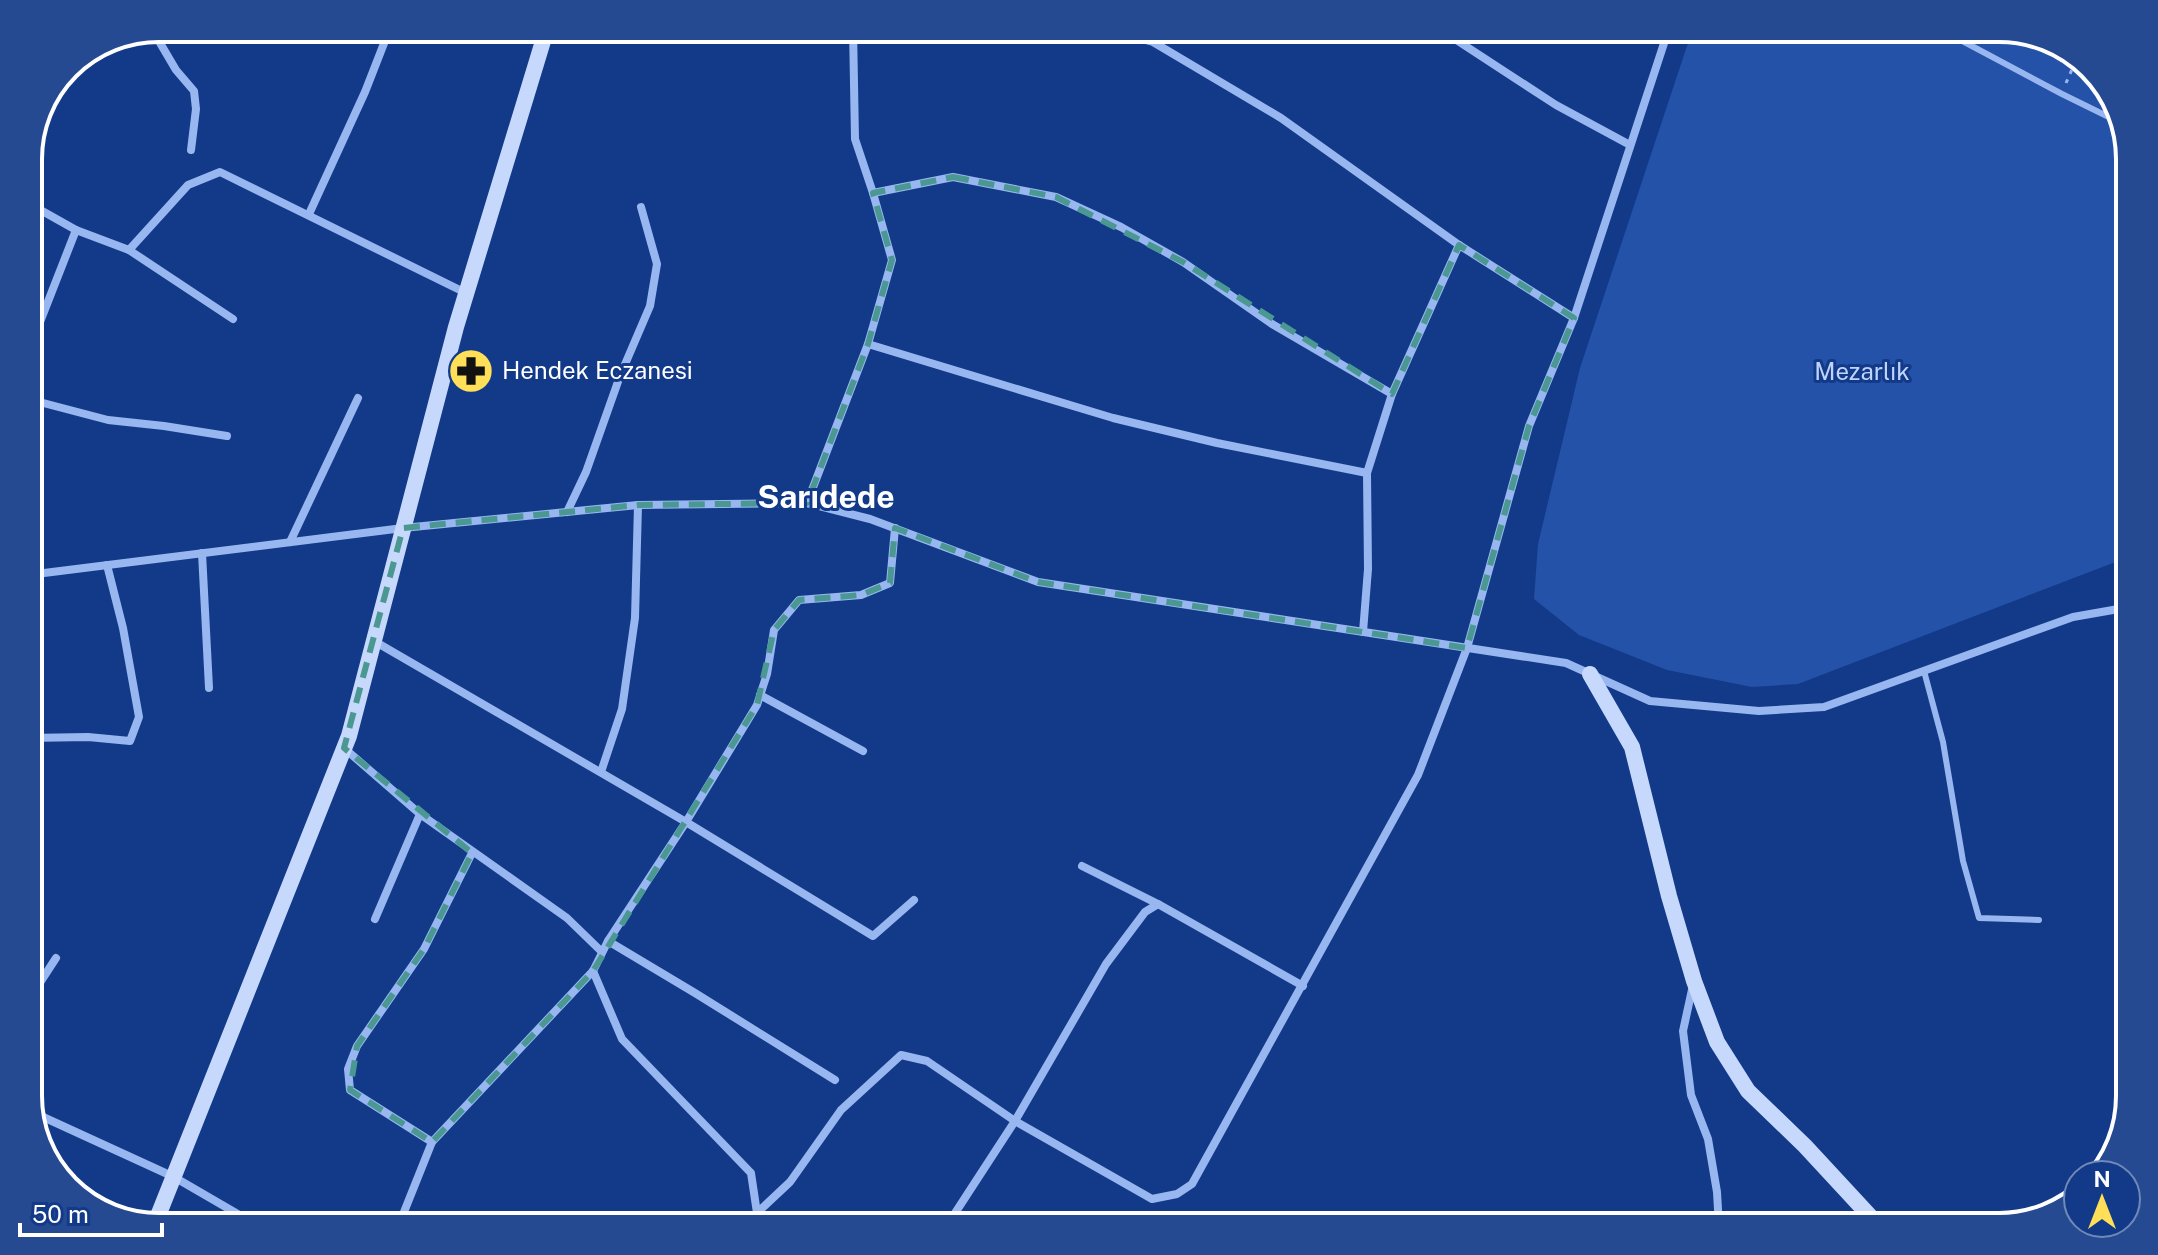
<svg xmlns="http://www.w3.org/2000/svg" width="2158" height="1255" viewBox="0 0 2158 1255" font-family="'Public Sans',sans-serif">
<rect width="100%" height="100%" fill="#123a89"/>
<polygon fill="#2452a8" points="1693,28 1999,28 2065,46 2112,93 2130,151 2130,565 2113,563 1798,684 1752,687 1667,670 1579,635 1534,599 1538,544 1580,368"/>
<g fill="none" stroke-linecap="round" stroke-linejoin="round">
<polyline stroke="#98b7f0" stroke-width="3" stroke-dasharray="4 6" stroke-linecap="butt" points="2066,83 2077,58"/>
<g stroke="#98b7f0" stroke-width="6">
<polyline points="1938,28 2062,94 2121,123"/>
<polyline points="1924,671 1943,742 1963,861 1979,918 2039,920"/>
</g>
<g stroke="#98b7f0" stroke-width="8">
<polyline points="277,28 287,28"/>
<polyline points="1099,28 1153,42 1281,118 1459,245 1574,318 1669,28"/>
<polyline points="1438,28 1556,105 1630,145"/>
<polyline points="153,31 176,70 194,91 196,109 191,150"/>
<polyline points="1139,39 1149,28"/>
<polyline points="63,75 79,61"/>
<polyline points="873,193 953,177 1056,197 1121,227 1183,262 1272,324 1392,394"/>
<polyline points="28,203 76,230 129,250 188,185 220,172 466,293"/>
<polyline points="309,214 365,92 390,28"/>
<polyline points="129,250 233,319"/>
<polyline points="28,343 40,322 76,230"/>
<polyline points="868,344 1113,418 1217,443 1367,473"/>
<polyline points="28,399 108,420 164,426 227,436"/>
<polyline points="807,503 868,344 892,260 873,193 855,139 853,28"/>
<polyline points="567,512 586,472 620,376 650,306 657,264 641,207"/>
<polyline points="895,528 890,583 861,595 799,600 774,630 767,674 757,705 686,822 873,936 914,900"/>
<polyline points="290,542 358,398"/>
<polyline points="202,553 209,688"/>
<polyline points="28,575 403,528 638,505 807,503 870,519 1038,582 1566,663 1650,701 1759,711 1824,707 2073,617 2130,607"/>
<polyline points="1363,632 1368,569 1367,473 1392,394 1459,245"/>
<polyline points="374,641 686,822 608,941 593,971 432,1142 398,1227"/>
<polyline points="760,695 863,751"/>
<polyline points="28,738 88,737 130,741 139,717 123,628 107,565"/>
<polyline points="344,748 420,814 567,918 602,952"/>
<polyline points="601,772 622,709 635,618 638,505"/>
<polyline points="1082,866 1158,904"/>
<polyline points="375,919 420,814"/>
<polyline points="608,941 695,993 835,1080"/>
<polyline points="593,971 622,1039 751,1173 757,1213"/>
<polyline points="1693,985 1683,1031 1691,1095 1708,1139 1717,1192 1719,1227"/>
<polyline points="28,1001 56,958"/>
<polyline points="30,1111 174,1177 260,1227"/>
<polyline points="432,1142 350,1090 348,1069 357,1046 424,949 472,853"/>
<polyline points="745,1227 757,1213 790,1182 841,1110 901,1055 927,1061 1015,1121 1152,1199 1177,1194 1192,1184 1418,775 1467,648 1529,426 1574,318"/>
<polyline points="946,1227 1015,1121 1106,964 1145,912 1158,904 1303,986"/>
</g>
<g stroke="#c6d8fb" stroke-width="16">
<polyline points="1590,674 1632,747 1669,896 1694,981 1717,1042 1748,1091 1805,1146 1880,1227"/>
<polyline points="154,1226 349,736 456,327 547,28"/>
</g>
</g>
<path fill="none" stroke="#4b9892" stroke-width="6" stroke-dasharray="16 10" stroke-linejoin="round" d="M953,177L1056,197L1183,262L1392,394L1459,245L1574,318L1529,426L1467,648L1038,582L895,528L890,583L861,595L799,600L774,630L757,705L593,971L432,1142L350,1090L357,1046L424,949L472,853L344,748L403,528L638,505L807,503L868,344L892,260L873,193Z"/>
<defs>
<g id="pharmacy-disc" transform="scale(2.3)"><circle r="9.5" fill="#ffdf57" stroke="#123a89"/><path d="M-2-6h4v4h4v4h-4v4h-4v-4h-4v-4h4Z" fill="#111"/></g>
</defs>
<g fill-rule="evenodd">
<use href="#pharmacy-disc" x="471" y="371"/>
</g>
<g text-anchor="middle" stroke-width="6" stroke-linejoin="round" paint-order="stroke">
<g font-size="24" fill="#fff" stroke="#123a89" text-anchor="start">
<text x="502" y="379">Hendek Eczanesi</text>
</g>
<g font-size="24" fill="#bed4fc" stroke="#123a89">
<text x="1862" y="380">Mezarlık</text>
</g>
<g font-size="32" font-weight="bold" fill="#fff" stroke="#123a89">
<text x="826" y="508">Sarıdede</text>
</g>
</g>
<path d="M0 0H2158V1255H0ZM159 42H1999A117 117 0 0 1 2116 159V1096A117 117 0 0 1 1999 1213H159A117 117 0 0 1 42 1096V159A117 117 0 0 1 159 42Z" fill="#254a92" fill-rule="evenodd"/>
<path fill="none" stroke="#fff" stroke-width="4" d="M159 42H1999A117 117 0 0 1 2116 159V1096A117 117 0 0 1 1999 1213H159A117 117 0 0 1 42 1096V159A117 117 0 0 1 159 42Z"/>
<g transform="translate(2102 1199)"><circle r="38" fill="#123a89" stroke="#7189b8" stroke-width="2"/>
<path d="M0-6L14 30L0 20L-14 30Z" fill="#ffdf57"/>
<text y="-12" font-size="22" font-weight="bold" text-anchor="middle" fill="#ffffff">N</text>
</g>
<path d="M20 1223v12h142v-12" fill="none" stroke="#ffffff" stroke-width="4"/>
<text x="32" y="1223" font-size="24" fill="#ffffff" stroke="#123a89" stroke-width="6" paint-order="stroke">50 m</text>
</svg>
